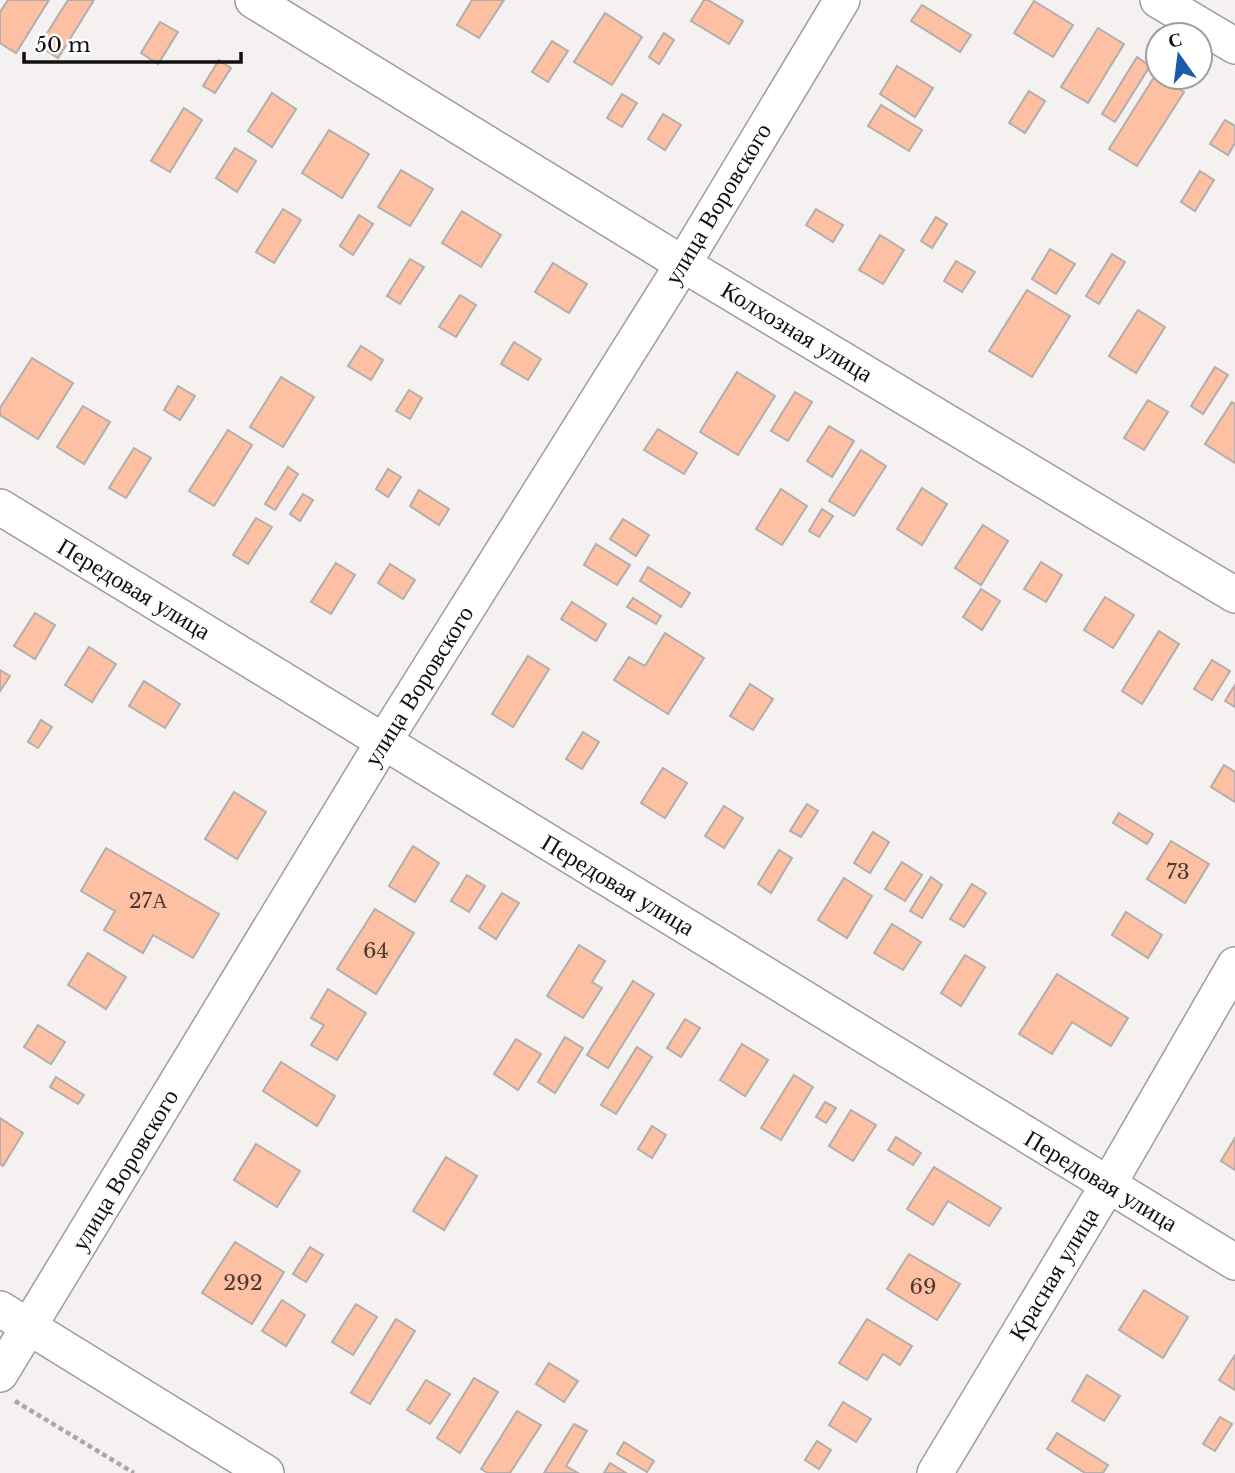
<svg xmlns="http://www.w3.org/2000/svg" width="1235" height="1473" viewBox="0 0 1235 1473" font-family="'Libre Baskerville',serif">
<rect width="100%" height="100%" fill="#f4f1f0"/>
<g fill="#fec0a2" stroke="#b1aead" stroke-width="2">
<polygon points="8,0 49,0 16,53 0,43 0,12"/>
<polygon points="68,0 94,0 58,58 39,46"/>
<polygon points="472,0 504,0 479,38 457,25"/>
<polygon points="704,0 708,0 743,21 729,44 691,21"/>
<polygon points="1034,1 1073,25 1053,57 1014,33"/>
<polygon points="922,5 971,35 960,52 911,21"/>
<polygon points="605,13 642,37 612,85 574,62"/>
<polygon points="160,22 178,32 158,64 141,53"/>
<polygon points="1098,28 1124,44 1088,103 1061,87"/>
<polygon points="664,33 674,40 659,64 649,57"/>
<polygon points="552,41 568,51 548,82 532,72"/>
<polygon points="1137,57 1150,66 1115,122 1102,114"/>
<polygon points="219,60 231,68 215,93 203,86"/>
<polygon points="897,66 933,88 915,117 880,94"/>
<polygon points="1156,74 1158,77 1184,92 1137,166 1109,149"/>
<polygon points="1029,91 1045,101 1025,133 1009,123"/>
<polygon points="272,93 296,109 272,147 248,131"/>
<polygon points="622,94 637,103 622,127 607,118"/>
<polygon points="881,105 922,130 909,151 868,126"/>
<polygon points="184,108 202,120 170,172 151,161"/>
<polygon points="663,114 681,125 665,150 648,139"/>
<polygon points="1225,120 1235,126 1235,143 1228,155 1210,144"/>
<polygon points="329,130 369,154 342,198 302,173"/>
<polygon points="235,148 256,161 237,192 216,178"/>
<polygon points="401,170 433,189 410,226 378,207"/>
<polygon points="1200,171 1214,180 1195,211 1181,202"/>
<polygon points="283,209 301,220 274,263 256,252"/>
<polygon points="816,209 843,225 833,242 806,225"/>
<polygon points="462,211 501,235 481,267 442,243"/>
<polygon points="359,215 373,224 353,255 340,246"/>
<polygon points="936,217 947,224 932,248 921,241"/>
<polygon points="880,235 904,250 883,284 859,270"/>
<polygon points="1050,249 1075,264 1056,294 1032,279"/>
<polygon points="1112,254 1125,262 1099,304 1086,296"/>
<polygon points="410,259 424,267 400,304 387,296"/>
<polygon points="956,261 975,272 962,292 944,281"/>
<polygon points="553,263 587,284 569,313 535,292"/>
<polygon points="1027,290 1070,316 1032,377 989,351"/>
<polygon points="460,295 476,305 456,337 439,327"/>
<polygon points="1138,310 1165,327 1136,373 1109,356"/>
<polygon points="514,342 541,359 528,380 501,364"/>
<polygon points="361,346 383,360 371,380 348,366"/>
<polygon points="32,358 73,383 38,439 0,415 0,408"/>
<polygon points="1215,367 1228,375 1203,414 1191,406"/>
<polygon points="737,372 775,396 738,455 700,432"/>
<polygon points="281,377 314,397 283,447 250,427"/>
<polygon points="178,386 195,396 180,420 164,410"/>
<polygon points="409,390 422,398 410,419 396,411"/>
<polygon points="795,392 812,402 788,441 771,431"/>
<polygon points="1148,400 1168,412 1144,450 1124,438"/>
<polygon points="1232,402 1235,404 1235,463 1205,444"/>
<polygon points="83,406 110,422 84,464 57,447"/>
<polygon points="829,426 854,441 832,477 807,461"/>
<polygon points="658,429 697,453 684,474 644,450"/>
<polygon points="228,430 252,445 214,506 189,491"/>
<polygon points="134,448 151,458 126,498 109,488"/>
<polygon points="861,450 886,466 854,516 829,501"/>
<polygon points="288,467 298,474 275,510 265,504"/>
<polygon points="388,469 401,477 388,497 376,489"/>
<polygon points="922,488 947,504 922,545 897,529"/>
<polygon points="781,489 807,506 782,545 756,529"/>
<polygon points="419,490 449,509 439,525 410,506"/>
<polygon points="303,494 313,500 300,521 290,514"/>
<polygon points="822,509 833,516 819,537 809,531"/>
<polygon points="256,518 272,527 248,564 233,555"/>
<polygon points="623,519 649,535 636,556 610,539"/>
<polygon points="983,525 1008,541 981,585 955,568"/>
<polygon points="596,544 630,565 617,585 584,565"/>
<polygon points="1041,562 1062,575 1046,602 1024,589"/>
<polygon points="336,563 355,575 331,614 311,602"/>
<polygon points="390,564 415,580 403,599 378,583"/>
<polygon points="648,567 690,593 681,607 640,581"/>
<polygon points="981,589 1000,601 982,630 963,617"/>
<polygon points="1105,597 1134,615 1113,648 1084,630"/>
<polygon points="633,598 661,616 656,624 627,607"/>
<polygon points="572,602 606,624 596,641 561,619"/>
<polygon points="35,613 55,625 35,659 14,646"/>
<polygon points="1159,631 1179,644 1142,704 1122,691"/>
<polygon points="665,633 704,658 668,714 614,680 629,657 645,666"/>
<polygon points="89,647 116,664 92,702 65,685"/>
<polygon points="528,656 549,669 513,727 492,714"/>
<polygon points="1212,660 1230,671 1212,700 1194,689"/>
<polygon points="0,670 10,676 0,691"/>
<polygon points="144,681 180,704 165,728 129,706"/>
<polygon points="750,684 773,699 753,730 730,716"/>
<polygon points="1235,685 1235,707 1225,701"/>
<polygon points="41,720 52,727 38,748 28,742"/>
<polygon points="583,732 599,742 582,769 566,759"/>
<polygon points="1224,765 1235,772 1235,802 1211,787"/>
<polygon points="663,768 687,783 665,818 641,803"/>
<polygon points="234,792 266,812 237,859 205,839"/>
<polygon points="807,804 818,811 801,837 790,831"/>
<polygon points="724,806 743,818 724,848 705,836"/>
<polygon points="1119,813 1153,834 1147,844 1113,823"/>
<polygon points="873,832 889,842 870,873 854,863"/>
<polygon points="1171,841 1209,864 1185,903 1147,879"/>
<polygon points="413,846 439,863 415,902 389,886"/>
<polygon points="106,848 219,914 193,958 153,935 143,953 104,930 115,911 81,891"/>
<polygon points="779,850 792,858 771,893 758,884"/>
<polygon points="902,862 922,875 905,901 885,889"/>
<polygon points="467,875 485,886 469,912 451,901"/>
<polygon points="931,877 942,885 922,918 910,911"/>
<polygon points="844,878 872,896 847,938 818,920"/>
<polygon points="972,884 986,893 964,927 950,919"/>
<polygon points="502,893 519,903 496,939 479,928"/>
<polygon points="375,909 414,933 376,994 337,969"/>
<polygon points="1126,912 1162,935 1148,958 1112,935"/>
<polygon points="892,924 921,942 903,970 874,953"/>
<polygon points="579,945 605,961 592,982 602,988 583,1018 547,996"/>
<polygon points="88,953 126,977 106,1009 68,985"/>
<polygon points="965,955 985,967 961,1006 941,993"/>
<polygon points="1057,974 1128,1018 1111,1046 1072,1022 1052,1054 1019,1034"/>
<polygon points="633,981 654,994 608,1068 587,1055"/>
<polygon points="328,989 366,1013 337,1060 311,1045 324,1025 311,1018"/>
<polygon points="685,1019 700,1028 681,1057 667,1048"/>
<polygon points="38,1025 65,1042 51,1064 24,1047"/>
<polygon points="565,1037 583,1048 555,1093 538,1082"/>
<polygon points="516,1039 541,1054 518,1090 494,1074"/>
<polygon points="742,1044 768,1060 745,1096 720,1080"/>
<polygon points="637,1047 652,1057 616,1114 601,1105"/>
<polygon points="281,1062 335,1096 317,1126 263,1091"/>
<polygon points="794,1075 813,1087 781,1140 761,1128"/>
<polygon points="56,1077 84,1095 78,1104 50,1087"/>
<polygon points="825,1102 836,1108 826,1123 816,1117"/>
<polygon points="851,1110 876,1125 853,1161 829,1146"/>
<polygon points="0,1118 23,1133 3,1166 0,1164"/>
<polygon points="652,1126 666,1135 652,1158 638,1149"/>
<polygon points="896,1137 921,1153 913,1165 888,1150"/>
<polygon points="1235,1138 1235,1170 1221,1161"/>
<polygon points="256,1144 300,1171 277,1207 234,1180"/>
<polygon points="446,1157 477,1176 444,1230 413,1211"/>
<polygon points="934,1167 1001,1208 989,1226 948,1201 933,1225 907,1209"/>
<polygon points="235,1242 284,1272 252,1324 202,1293"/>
<polygon points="310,1247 323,1255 306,1282 293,1274"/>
<polygon points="909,1254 960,1284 937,1320 887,1289"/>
<polygon points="1144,1290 1188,1317 1163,1358 1119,1330"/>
<polygon points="282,1300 305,1315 286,1346 262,1331"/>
<polygon points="356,1304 377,1317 353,1355 332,1342"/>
<polygon points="396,1319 415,1331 370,1404 351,1393"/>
<polygon points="867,1319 912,1346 900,1365 883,1354 867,1380 839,1363"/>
<polygon points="1235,1355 1235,1390 1219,1380"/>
<polygon points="549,1363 578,1381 564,1402 536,1384"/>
<polygon points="1087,1375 1120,1396 1104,1421 1072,1401"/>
<polygon points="474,1378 498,1392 460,1453 437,1438"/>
<polygon points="426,1380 450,1394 430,1424 407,1410"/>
<polygon points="843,1402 871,1419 856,1442 829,1425"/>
<polygon points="517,1411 541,1425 510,1473 488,1473 481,1469"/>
<polygon points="1220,1417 1232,1424 1215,1451 1203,1444"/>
<polygon points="574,1424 587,1431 566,1466 578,1473 544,1473"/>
<polygon points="1057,1433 1108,1465 1103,1473 1085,1473 1047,1449"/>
<polygon points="817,1441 831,1450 819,1469 805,1460"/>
<polygon points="624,1442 654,1461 647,1472 617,1454"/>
<polygon points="610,1463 626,1473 604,1473"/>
</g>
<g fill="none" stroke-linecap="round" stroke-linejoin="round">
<g stroke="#9f9c9b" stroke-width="38">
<g id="minor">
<polyline points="253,0 683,264 1235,595"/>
<polyline points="1158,0 1235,46"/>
<polyline points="0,507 1235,1262"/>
<polyline points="0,1309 266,1473"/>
<polyline points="0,1374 384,741 683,264 842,0"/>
<polyline points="935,1473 1108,1185 1235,965"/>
</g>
</g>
<polyline stroke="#aaa7a7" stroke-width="4.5" stroke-dasharray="5 3.5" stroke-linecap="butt" points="15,1401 134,1473"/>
<use href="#minor" stroke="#fff" stroke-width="35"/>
</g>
<g text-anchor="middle" stroke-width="5" stroke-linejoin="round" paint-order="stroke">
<g font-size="21" fill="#4c3b34">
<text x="1178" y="879">73</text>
<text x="148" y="908">27А</text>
<text x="376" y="958">64</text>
<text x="243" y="1290">292</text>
<text x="923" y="1294">69</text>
</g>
<g font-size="24" fill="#110f0f" stroke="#fff">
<text transform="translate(718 204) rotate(-59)" y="8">улица Воровского</text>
<text transform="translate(797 332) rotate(31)" y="8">Колхозная улица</text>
<text transform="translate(134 589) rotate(31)" y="8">Передовая улица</text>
<text transform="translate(419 686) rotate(-58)" y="8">улица Воровского</text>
<text transform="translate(618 885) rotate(31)" y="8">Передовая улица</text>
<text transform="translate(125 1170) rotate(-59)" y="8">улица Воровского</text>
<text transform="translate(1101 1181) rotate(31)" y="8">Передовая улица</text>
<text transform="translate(1054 1274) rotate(-59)" y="8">Красная улица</text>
</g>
</g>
<g transform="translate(1179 56) rotate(346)"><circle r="33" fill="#ffffff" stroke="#a09f9f" stroke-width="2"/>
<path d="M0-5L12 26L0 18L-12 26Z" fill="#1c5aab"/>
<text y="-10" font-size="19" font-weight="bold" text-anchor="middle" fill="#110f0f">С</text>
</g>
<path d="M24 52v10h217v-10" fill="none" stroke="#110f0f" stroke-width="3.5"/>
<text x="35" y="52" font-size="21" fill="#110f0f" stroke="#ffffff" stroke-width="5" paint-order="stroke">50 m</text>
</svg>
